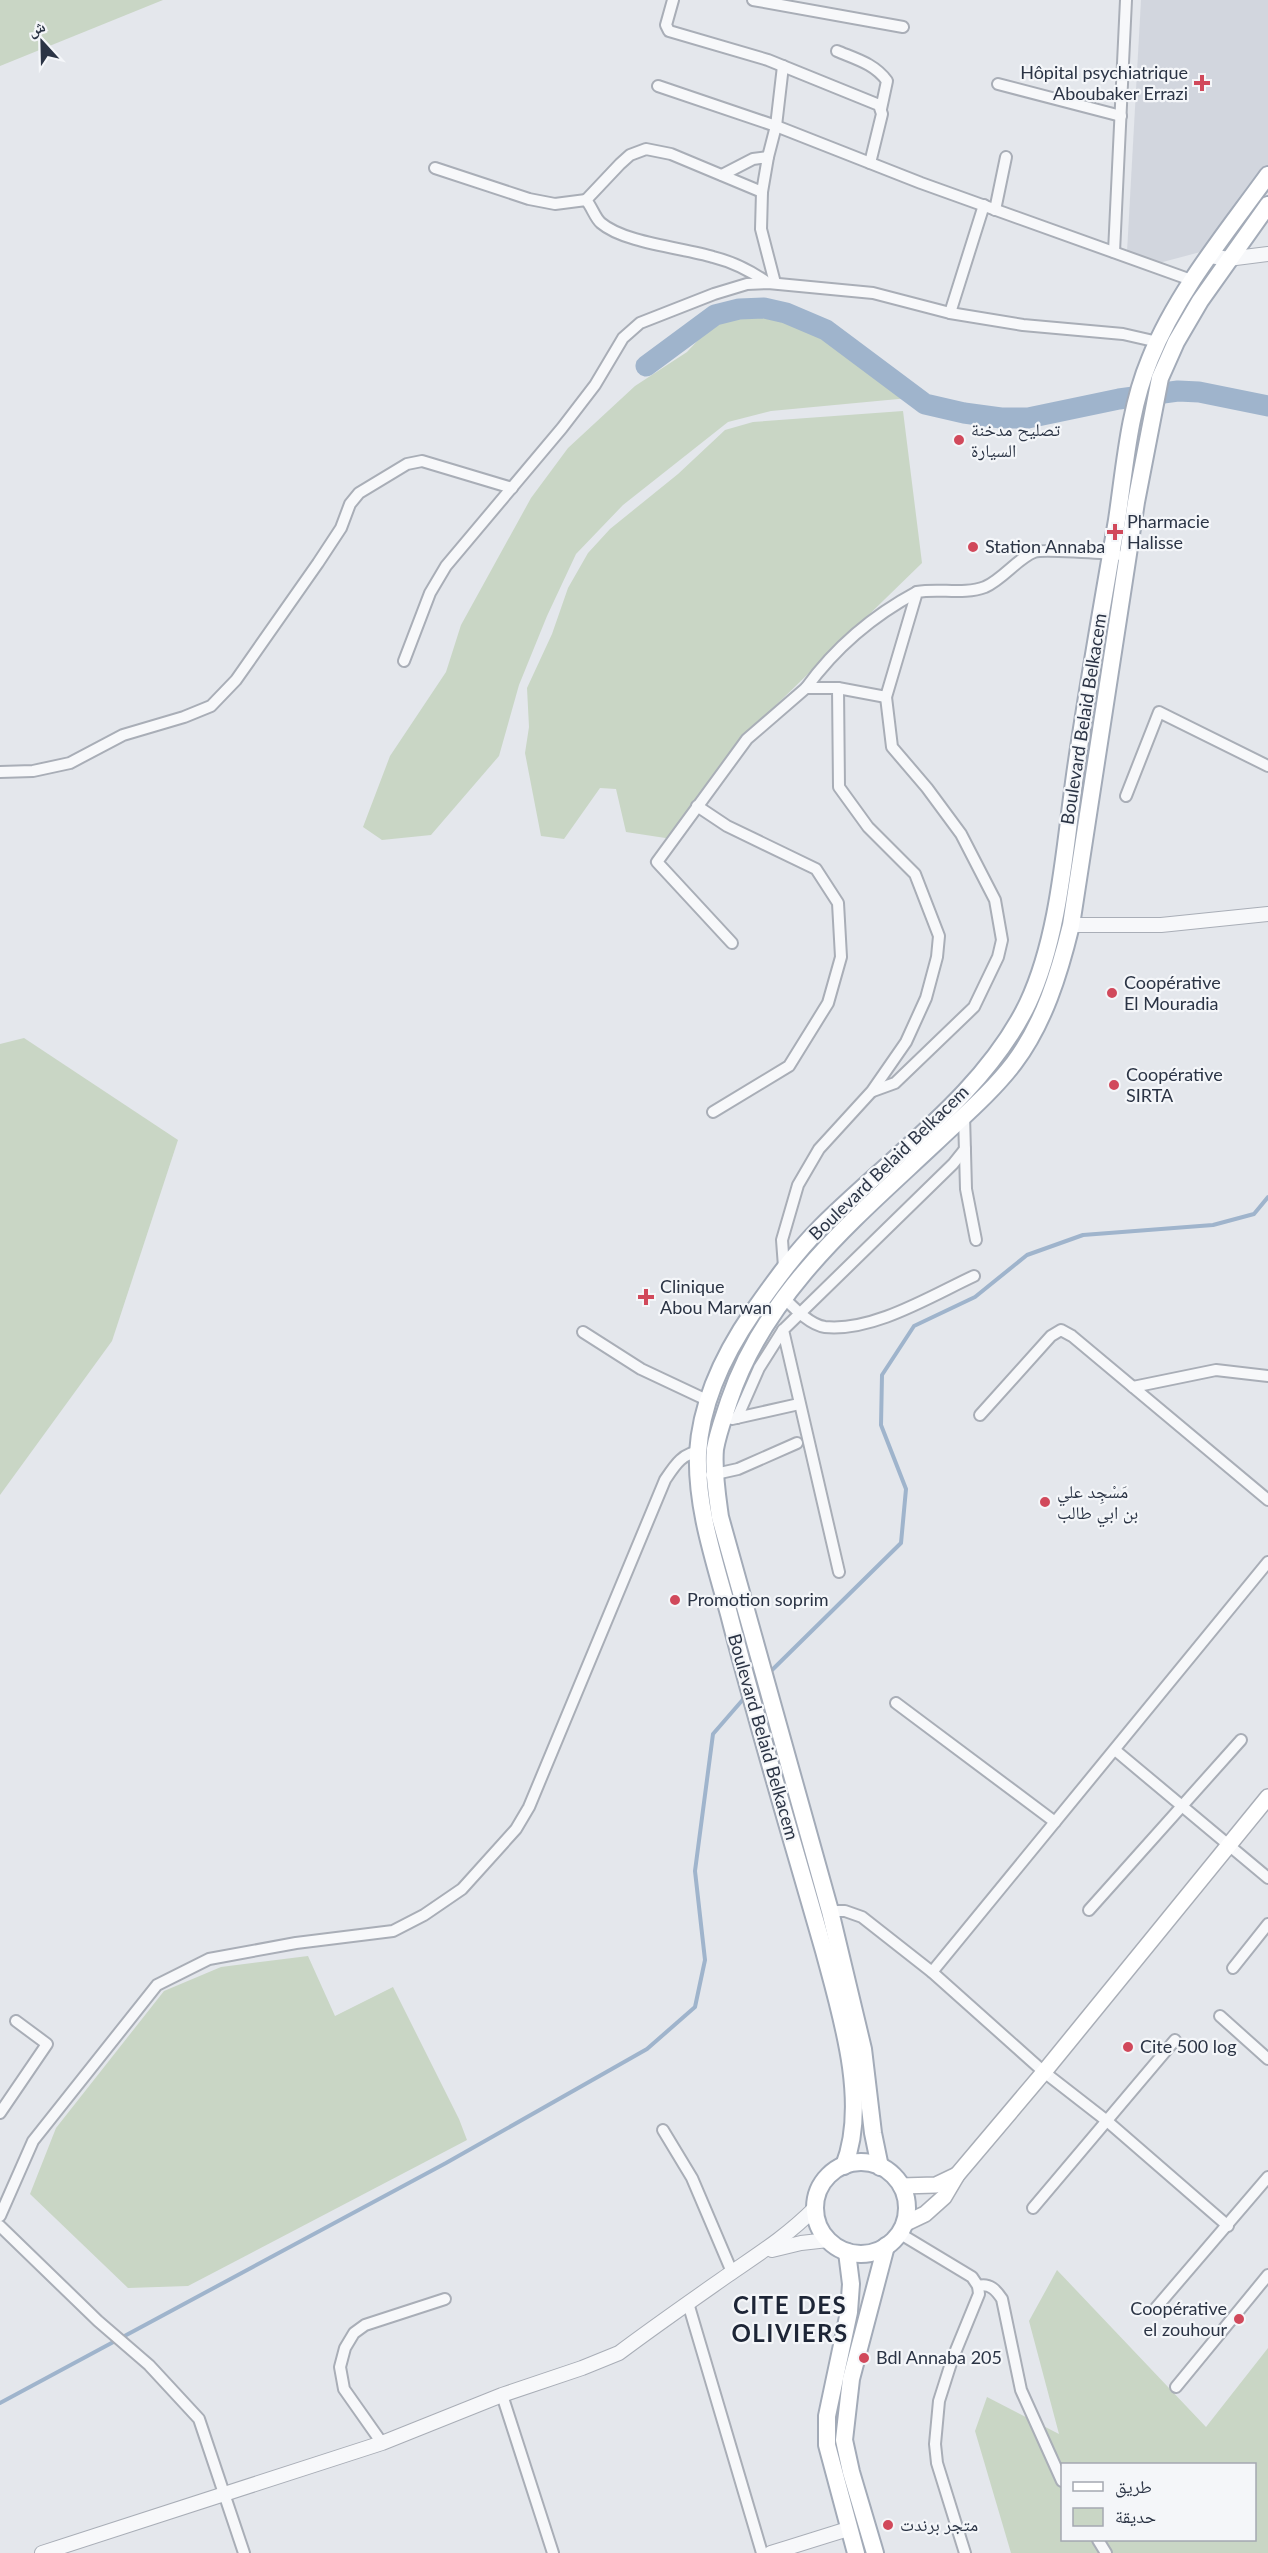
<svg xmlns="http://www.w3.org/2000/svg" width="1268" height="2553" viewBox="0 0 1268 2553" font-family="Lato,'Noto Naskh Arabic',sans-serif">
<rect width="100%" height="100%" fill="#e4e7ec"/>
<polygon fill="#d2d6de" points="1141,0 1268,0 1268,167 1208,250 1159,263 1127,252"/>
<g fill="#c9d6c5" fill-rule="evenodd">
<polygon points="0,0 163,0 0,66"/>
<polygon points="729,318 776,318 823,335 909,398 771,411 728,422 623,505 576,554 547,616 519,685 499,756 431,835 382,840 363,827 390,756 446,672 461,625 531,498 568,448 635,386 687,352 713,324"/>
<polygon points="903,411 922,563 737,743 672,839 626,832 616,789 600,788 564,839 541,836 525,753 529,727 527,688 552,634 568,588 588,553 610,529 678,474 725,430 753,422"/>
<polygon points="24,1038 178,1140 112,1341 0,1495 0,1044"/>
<polygon points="308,1956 335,2016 393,1987 459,2119 467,2140 188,2286 128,2288 30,2194 56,2128 164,1991 221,1967"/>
<path d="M1057,2270L1206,2427L1268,2348V2553H1011L975,2431L987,2397L1059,2434L1029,2321ZM1062,2464H1254V2540H1062Z"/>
</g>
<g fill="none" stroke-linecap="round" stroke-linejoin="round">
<g stroke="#9fb4cc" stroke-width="4">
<polyline points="768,1674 901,1543 906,1489 881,1425 882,1375 914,1326 975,1297 1027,1255 1083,1235 1213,1225 1254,1214 1268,1197"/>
<polyline points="0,2403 446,2163 647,2049 695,2007 705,1960 695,1871 713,1734 746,1696"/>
</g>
<polyline stroke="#9fb4cc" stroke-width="21" points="646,366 715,315 739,309 764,308 786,313 826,330 925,404 964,413 1001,418 1028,418 1119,399 1178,391 1199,392 1268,406"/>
<g stroke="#a9aeb7" stroke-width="14">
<g id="minor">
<polyline points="673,0 666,25 669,31 768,60 879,105 882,114 870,163"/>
<polyline points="753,0 903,27"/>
<path d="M837,51C856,59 875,64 887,81L881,109"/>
<polyline points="998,84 1121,116"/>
<polyline points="658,86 776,126 921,183 1194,281"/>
<polyline points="768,157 776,126 783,66"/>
<path d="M435,168L529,199L555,204L586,200C592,207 595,218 601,223C624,243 684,248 713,257C733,262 751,271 768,283"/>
<polyline points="722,175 753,159 768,157 762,192 761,229 775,283"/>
<polyline points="586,200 620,164 630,155 646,149 671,154 762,192"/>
<polyline points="995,210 1006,157"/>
<polyline points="1114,252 1126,0"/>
<polyline points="950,313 984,205"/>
<polyline points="404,661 430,593 446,566 562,428 595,385 623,338 640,323 714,294 747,284 768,283 873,293 950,313 1023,325 1123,334 1158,342"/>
<path d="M806,688C835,648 874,615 917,592"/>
<polyline points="0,772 33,771 70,763 123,735 184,717 211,706 236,680 318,563 341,528 350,504 359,493 407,464 422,461 512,488"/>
<polyline points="1126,796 1159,712 1268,766"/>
<polyline points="697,806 727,826 816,869 838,903 841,957 828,1003 789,1066 713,1112"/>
<path d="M732,943L657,862L747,739L806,688H838L886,697L917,592C939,588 964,595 985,587C1003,579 1018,558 1034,552C1042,549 1105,553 1117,555"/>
<polyline points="873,1091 895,1083 974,1007 998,957 1002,940 995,900 961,834 927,788 892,747 886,697"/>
<polyline points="964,1115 966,1189 976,1240"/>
<polyline points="784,1267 782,1240 798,1185 819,1149 872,1091 906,1042 926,998 937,957 939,936 915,874 868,827 839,787 838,688"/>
<path d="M784,1298C794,1308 810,1325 825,1327C873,1332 931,1296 974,1276"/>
<polyline points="583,1332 641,1369 709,1401"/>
<polyline points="1133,1387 1216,1370 1268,1376"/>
<polyline points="980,1415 1051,1336 1061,1330 1072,1336 1268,1500"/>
<polyline points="737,1418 759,1368 783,1330"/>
<polyline points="732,1419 799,1404"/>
<polyline points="711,1475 738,1469 797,1443"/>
<polyline points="839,1572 783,1330 953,1164 965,1149"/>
<polyline points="896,1703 1055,1822"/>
<polyline points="1115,1750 1268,1878"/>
<polyline points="1089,1910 1241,1740"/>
<polyline points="830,1911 845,1911 862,1917 932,1972 1044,2072 1107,2121 1228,2226"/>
<polyline points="1233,1968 1268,1924"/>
<polyline points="932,1972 1268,1562"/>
<polyline points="1220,2016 1268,2059"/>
<polyline points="0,2113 47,2044 16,2021"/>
<polyline points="663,2130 692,2178 732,2272"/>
<polyline points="1033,2208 1175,2040"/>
<path d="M0,2216L33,2141L157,1985L209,1959L296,1943L393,1931L424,1915L462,1889L516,1829L529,1807L665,1480C675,1465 682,1453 701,1451"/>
<polyline points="0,2226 98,2321 149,2365 199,2419 244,2553"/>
<polyline points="899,2233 972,2277 978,2286 979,2294 952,2360 939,2401 935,2444 937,2463 965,2553"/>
<path d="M978,2286C990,2283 996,2290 1002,2299L1021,2390L1062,2481"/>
<polyline points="688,2303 762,2553"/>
<polyline points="1155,2309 1268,2177"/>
<polyline points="1176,2387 1268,2275"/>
<polyline points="502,2395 553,2553"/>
<polyline points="382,2443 344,2389 340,2367 345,2348 354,2333 365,2325 445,2299"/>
<polyline points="1098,2540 1106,2553"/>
</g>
</g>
<g stroke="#a9aeb7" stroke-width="16">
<g id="tertiary">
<polyline points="1211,256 1228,259 1268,254"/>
<polyline points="1071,925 1161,925 1268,914"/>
<polyline points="772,2250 801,2243 828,2240"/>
<path d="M42,2553L382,2443L502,2395L582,2368L619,2353C655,2326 691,2301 728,2275C760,2253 787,2236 815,2208"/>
<polyline points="771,2553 848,2529"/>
</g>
</g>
<g stroke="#a9aeb7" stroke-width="18">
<g id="secondary">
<polyline points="901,2186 936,2185 957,2175"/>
<polyline points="904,2224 925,2214 944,2197 957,2175 1044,2072 1268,1797"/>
</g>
</g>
<g stroke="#a3abb8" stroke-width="20">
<g id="primary">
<circle cx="861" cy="2208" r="46"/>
<path d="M844,2166C869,2103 841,2014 824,1951C792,1839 758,1727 729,1614C715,1562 696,1508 698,1453C701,1402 724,1354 753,1312C774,1282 795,1253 821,1227C891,1157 985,1093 1028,1003C1060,935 1065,843 1076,768C1088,685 1103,602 1117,520C1125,466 1129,409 1150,359C1177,292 1226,233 1268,175"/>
<path d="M880,2167L873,2133L863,2049L830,1911L720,1517C717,1495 713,1471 715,1449C718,1432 724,1417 729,1401C765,1293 853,1220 934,1144C961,1118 991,1093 1014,1063C1044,1023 1059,974 1071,925L1136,502L1160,378L1176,342L1200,301L1268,205"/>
<polyline points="847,2252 851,2284 849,2312 827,2416 827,2445 856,2553"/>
<polyline points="875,2553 851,2472 844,2440 851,2379 886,2246"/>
</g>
</g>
<use href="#minor" stroke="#f7f8fa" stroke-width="10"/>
<use href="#tertiary" stroke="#f7f8fa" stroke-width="14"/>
<use href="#secondary" stroke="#fff" stroke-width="15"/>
<use href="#primary" stroke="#fff" stroke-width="16"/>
</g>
<g fill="#d1495b" stroke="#f4f6f9" stroke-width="2">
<path d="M1199 74h6v6h6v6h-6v6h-6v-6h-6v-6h6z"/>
<circle cx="959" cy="440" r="6"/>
<path d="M1112 523h6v6h6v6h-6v6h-6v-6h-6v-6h6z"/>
<circle cx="973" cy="547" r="6"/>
<circle cx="1112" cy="993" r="6"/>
<circle cx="1114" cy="1085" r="6"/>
<path d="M643 1288h6v6h6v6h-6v6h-6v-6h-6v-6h6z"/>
<circle cx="1045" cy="1502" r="6"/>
<circle cx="675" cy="1600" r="6"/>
<circle cx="1128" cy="2047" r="6"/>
<circle cx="1239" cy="2319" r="6"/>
<circle cx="864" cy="2358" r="6"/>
<circle cx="888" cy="2525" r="6"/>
</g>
<g text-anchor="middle" stroke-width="4.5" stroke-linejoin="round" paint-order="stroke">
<g font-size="18" fill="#2b3445" stroke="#f4f6f9" text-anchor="start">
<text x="1188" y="79" text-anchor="end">Hôpital psychiatrique<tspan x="1188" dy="21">Aboubaker Errazi</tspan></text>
<text x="971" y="436">تصليح مدخنة<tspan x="971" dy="21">السيارة</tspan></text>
<text x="1127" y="528">Pharmacie<tspan x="1127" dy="21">Halisse</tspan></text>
<text x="985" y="553">Station Annaba</text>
<text x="1124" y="989">Coopérative<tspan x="1124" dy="21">El Mouradia</tspan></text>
<text x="1126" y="1081">Coopérative<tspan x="1126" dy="21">SIRTA</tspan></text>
<text x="660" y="1293">Clinique<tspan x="660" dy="21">Abou Marwan</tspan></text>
<text x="1057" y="1498">مَسْجِد علي<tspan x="1057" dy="21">بن ابي طالب</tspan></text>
<text x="687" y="1606">Promotion soprim</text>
<text x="1140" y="2053">Cite 500 log</text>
<text x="1227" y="2315" text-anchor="end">Coopérative<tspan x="1227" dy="21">el zouhour</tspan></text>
<text x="876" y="2364">Bdl Annaba 205</text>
<text x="900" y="2531">متجر برندت</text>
</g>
<g font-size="18" fill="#2b3445" stroke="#f4f6f9">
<text transform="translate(1084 719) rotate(-81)" y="6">Boulevard Belaid Belkacem</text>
<text transform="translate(889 1163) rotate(-44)" y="6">Boulevard Belaid Belkacem</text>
<text transform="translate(763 1737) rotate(74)" y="6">Boulevard Belaid Belkacem</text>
</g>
<g font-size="24" font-weight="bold" letter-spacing="1.5" fill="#1d2536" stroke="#f4f6f9">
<text x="790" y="2314">CITE DES<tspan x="790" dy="28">OLIVIERS</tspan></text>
</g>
</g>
<rect x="1061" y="2463" width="195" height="78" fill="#f4f6f9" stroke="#a4a8b1" stroke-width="1.5"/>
<rect x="1073" y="2482" width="30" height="9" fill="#ffffff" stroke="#a4a8b1" stroke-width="1.5"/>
<text x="1115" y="2493" font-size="18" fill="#2b3445">طريق</text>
<rect x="1073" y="2508" width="30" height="18" fill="#c9d6c5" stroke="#a4a8b1" stroke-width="1.5"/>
<text x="1115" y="2523" font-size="18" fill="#2b3445">حديقة</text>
<g transform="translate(42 42) rotate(338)" stroke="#f4f6f9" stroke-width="4.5" paint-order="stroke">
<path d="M0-4.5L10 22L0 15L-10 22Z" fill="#2b3445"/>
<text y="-9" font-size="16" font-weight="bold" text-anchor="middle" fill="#2b3445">ش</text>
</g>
</svg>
